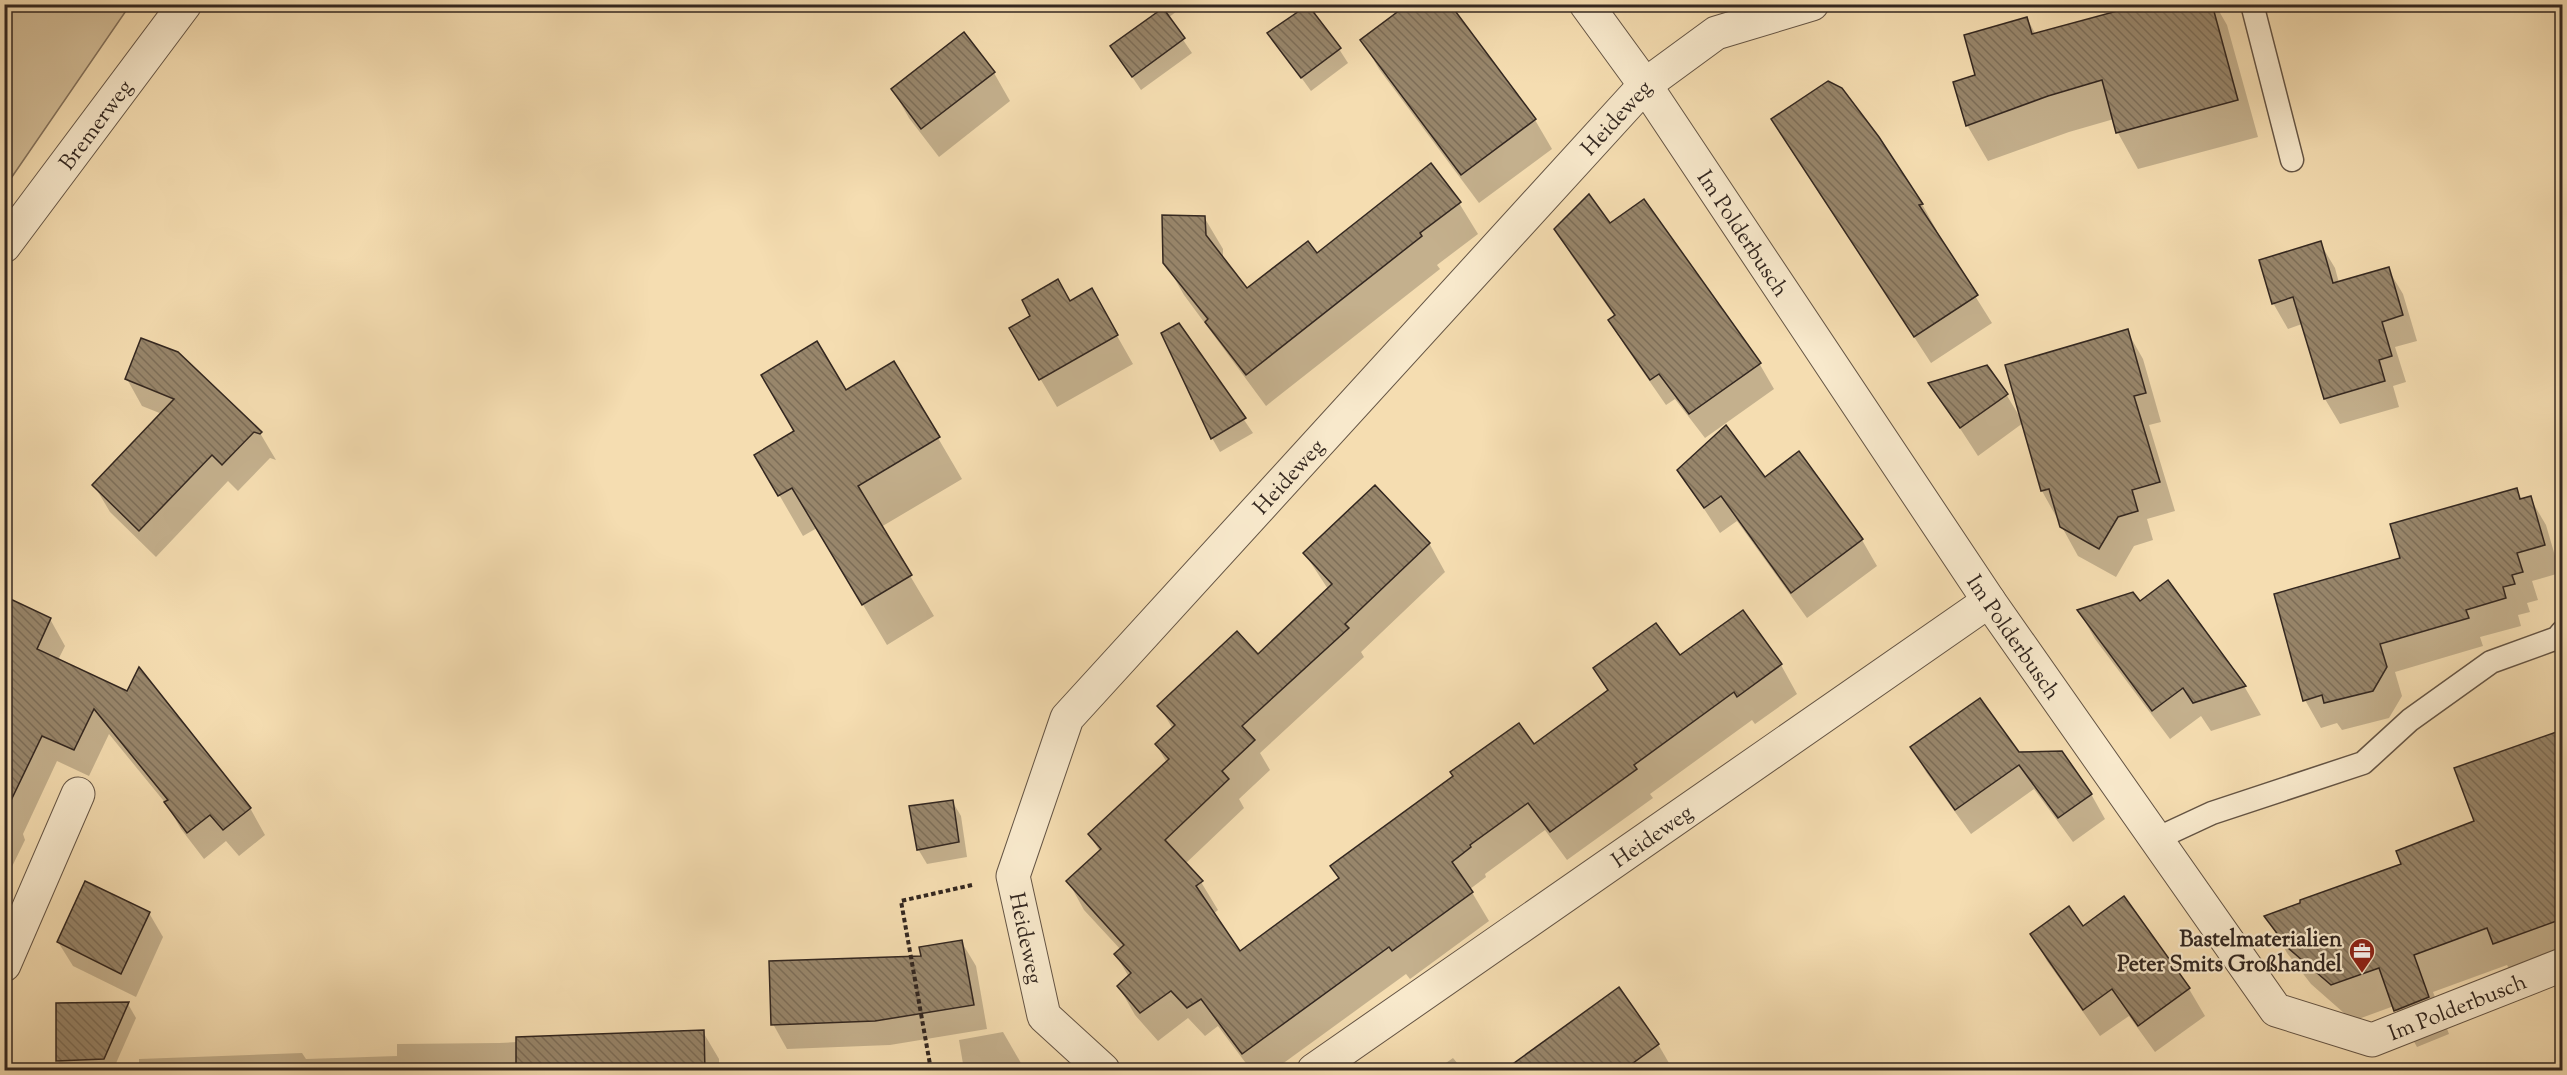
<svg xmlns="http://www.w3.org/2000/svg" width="2567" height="1075" viewBox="0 0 2567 1075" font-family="'Sorts Mill Goudy',serif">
<defs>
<pattern id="building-back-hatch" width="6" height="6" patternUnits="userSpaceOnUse" patternTransform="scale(1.5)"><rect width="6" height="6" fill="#98866b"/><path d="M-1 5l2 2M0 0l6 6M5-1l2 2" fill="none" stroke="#7d6e58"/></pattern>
</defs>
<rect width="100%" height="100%" fill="#f5ddb1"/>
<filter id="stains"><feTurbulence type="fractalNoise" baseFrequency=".00333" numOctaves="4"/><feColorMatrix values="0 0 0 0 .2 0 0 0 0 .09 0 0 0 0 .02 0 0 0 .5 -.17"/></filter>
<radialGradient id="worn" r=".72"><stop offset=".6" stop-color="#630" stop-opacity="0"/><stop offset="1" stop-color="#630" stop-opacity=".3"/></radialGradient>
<polygon fill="#d4be98" stroke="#84725c" stroke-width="1.5" points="5,4 130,5 5,187 4,5"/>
<g fill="#0003">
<polygon points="1151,4 1186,4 1168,18 1192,53 1141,90 1112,47 1158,14"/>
<polygon points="1448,4 1535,120 1552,149 1479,203 1379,69 1362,40"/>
<polygon points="2149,4 2215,4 2227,25 2258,137 2138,169 2118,133 2114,119 2069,132 1988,161 1967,125 1977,76 2027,18 2036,35"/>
<polygon points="2554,4 2562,4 2562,19"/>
<polygon points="1269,33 1339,49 1348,63 1311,91"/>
<polygon points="994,73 1010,101 939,157 909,118 893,90"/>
<polygon points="1773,120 1922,204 1937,231 1935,232 1992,323 1931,363"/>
<polygon points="1459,203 1478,234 1437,265 1440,269 1266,406 1184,295 1165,262 1204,217 1223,249 1223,260 1247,290 1317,255"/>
<polygon points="1609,225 1759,363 1774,389 1705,438 1675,399 1666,405 1625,346 1610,321 1615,317 1571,255 1556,229"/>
<polygon points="2320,243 2335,268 2339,283 2388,269 2403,294 2417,341 2395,347 2406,382 2393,386 2399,407 2340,424 2325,399 2302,324 2288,329 2273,303"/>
<polygon points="1091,290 1133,364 1057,407 1011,329 1070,303"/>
<polygon points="1179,325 1253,433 1220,452 1212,438"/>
<polygon points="2127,331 2143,359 2161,422 2149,425 2175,511 2147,519 2153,540 2134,546 2116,577 2078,556 2042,491 2023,423 1978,456 1931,384 2006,394 2021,419"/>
<polygon points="127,379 260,433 276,460 270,458 238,491 228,481 156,557 110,512 94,485 162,414 142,406"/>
<polygon points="845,392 938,438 962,479 881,527 934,616 887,645 817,528 803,536 756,455 795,432"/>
<polygon points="1799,453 1862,540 1877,566 1807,618 1737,521 1720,533 1679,471 1764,479"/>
<polygon points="2516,489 2522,500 2530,498 2546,525 2560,573 2532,581 2538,600 2527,603 2530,612 2518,615 2521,626 2480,637 2483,646 2395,672 2402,696 2389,718 2342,730 2337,723 2321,728 2305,700 2402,559"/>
<polygon points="1429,543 1445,572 1361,652 1364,657 1260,753 1270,770 1239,799 1244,808 1185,864 1201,882 1218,910 1213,914 1240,953 1340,879 1332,866 1533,746 1608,692 1595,669 1679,658 1742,612 1781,665 1797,694 1755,724 1752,720 1650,794 1653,798 1567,860 1545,830 1485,874 1486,877 1470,889 1489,921 1410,979 1406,974 1274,1070 1251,1070 1218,1026 1205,1036 1188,1018 1158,1041 1135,1015 1119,987 1129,977 1116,955 1121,950 1084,910 1068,881 1100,852 1090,835 1167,763 1156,744 1173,729 1159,706 1258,656 1328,589 1305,554"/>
<polygon points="4,598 50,619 65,646 58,660 250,808 265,835 239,856 226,841 204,859 181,829 167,805 109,734 89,776 57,761 23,834 25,840 4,883"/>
<polygon points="2140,603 2244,686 2261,715 2211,731 2201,716 2170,739 2095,639 2079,611"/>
<polygon points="2562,731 2562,963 2516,980 2507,965 2433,992 2449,1034 2417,1047 2394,1006 2353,1021 2311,984 2287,953 2267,917 2403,865 2476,822 2456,769"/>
<polygon points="1912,748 2018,754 2091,794 2105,819 2073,842 2034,789 1971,834 1926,772"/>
<polygon points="952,801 961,816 967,857 927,864 918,849"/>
<polygon points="149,913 163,937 136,997 73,966 58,942"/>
<polygon points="2082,928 2189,989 2205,1016 2155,1052 2129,1016 2100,1036 2047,961 2032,934"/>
<polygon points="961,941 976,966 987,1029 890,1045 787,1049 773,1024"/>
<polygon points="128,1004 136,1018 113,1070 63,1070 58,1061"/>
<polygon points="703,1032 719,1059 719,1070 139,1070 139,1059 302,1053 306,1059 397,1056 397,1044 499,1043"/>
<polygon points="1003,1032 1025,1070 964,1070 959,1040"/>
<polygon points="1658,1044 1673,1070 1505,1070"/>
<polygon points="1453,1058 1463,1070 1436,1070"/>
</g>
<g fill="url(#building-back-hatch)" stroke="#332720" stroke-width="1.5">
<polygon points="1408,4 1450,4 1536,119 1461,175 1360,40"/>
<polygon points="2143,4 2212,4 2238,100 2116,133 2102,80 2048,96 1966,126 1953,82 1975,75 1964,35 2027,17 2032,34"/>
<polygon points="1308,5 1341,48 1301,78 1267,33"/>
<polygon points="1163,8 1185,38 1132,77 1110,46"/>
<polygon points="964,32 995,72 921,129 891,89"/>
<polygon points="1828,81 1842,88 1879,137 1923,204 1919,205 1978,295 1914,337 1771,119"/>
<polygon points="1431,163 1461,202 1420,233 1422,236 1246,375 1205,322 1208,319 1163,263 1162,215 1205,216 1206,235 1247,288 1308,241 1317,253"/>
<polygon points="1589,194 1610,223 1644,199 1761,363 1689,414 1659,374 1650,380 1608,320 1615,315 1554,229"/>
<polygon points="2321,241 2333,283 2389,267 2403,315 2382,322 2392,356 2379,360 2385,381 2324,399 2293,297 2272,304 2259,260"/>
<polygon points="1058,279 1070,301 1092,288 1118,335 1039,380 1009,328 1030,316 1022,300"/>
<polygon points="1179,323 1246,418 1211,439 1161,333"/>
<polygon points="2128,329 2146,393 2134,396 2160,482 2132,490 2138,511 2118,517 2099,549 2060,527 2049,489 2041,491 2005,365"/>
<polygon points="141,338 178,352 262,432 260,434 254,432 222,465 212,455 139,531 92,485 174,399 125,379"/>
<polygon points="817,341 846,390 894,361 940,437 858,486 912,575 862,605 792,488 778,496 754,455 794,431 761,375"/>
<polygon points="1987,365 2008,394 1960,428 1928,383"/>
<polygon points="1726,425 1765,477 1799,451 1863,539 1791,593 1721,496 1704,508 1677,470"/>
<polygon points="1375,485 1430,543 1345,624 1349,628 1242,726 1255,740 1222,771 1229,779 1165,840 1203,881 1196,886 1240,951 1339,878 1330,866 1453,776 1450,772 1519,723 1534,744 1608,690 1593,668 1656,623 1680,655 1743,610 1782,664 1737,697 1734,692 1634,765 1637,769 1550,832 1528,803 1470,845 1471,847 1452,862 1473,892 1392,951 1389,947 1242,1054 1201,999 1187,1008 1171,991 1140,1013 1117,986 1131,973 1114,954 1124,945 1066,881 1101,849 1088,834 1169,759 1155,744 1175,725 1157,706 1237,631 1258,654 1332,584 1303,553"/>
<polygon points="2517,488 2520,499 2531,496 2545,545 2517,553 2523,572 2512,575 2515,584 2503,587 2506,598 2466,610 2469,618 2380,644 2387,667 2373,691 2324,703 2322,695 2303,701 2274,594 2400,558 2390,524"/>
<polygon points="2168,580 2246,686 2193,703 2183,688 2152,711 2077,610 2133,592 2140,601"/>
<polygon points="4,596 51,618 37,649 127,691 139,667 251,808 223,830 210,815 187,833 164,802 168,800 94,709 74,750 42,736 4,815"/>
<polygon points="1980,698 2019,752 2062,751 2092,794 2058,818 2019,765 1955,810 1910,747"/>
<polygon points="2562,730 2562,919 2493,944 2487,928 2414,955 2429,997 2394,1011 2379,968 2331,985 2288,948 2264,916 2300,903 2300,900 2401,864 2396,851 2474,821 2454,768"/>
<polygon points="953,800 959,842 917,850 909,806"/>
<polygon points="85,881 150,912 121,974 57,942"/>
<polygon points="2124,896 2190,988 2138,1026 2112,989 2083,1010 2030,934 2069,906 2083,926"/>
<polygon points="962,940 974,1005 875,1021 771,1025 769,961 921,956 919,947"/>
<polygon points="1619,987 1659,1044 1622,1071 1503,1071"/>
<polygon points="129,1002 104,1059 56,1061 56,1003"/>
<polygon points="704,1030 705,1071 516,1071 516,1037"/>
</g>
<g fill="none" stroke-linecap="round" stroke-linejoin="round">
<g stroke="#645444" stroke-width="25">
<g id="service">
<polyline points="2252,4 2292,160"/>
<polyline points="2156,839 2212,813 2363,763 2410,720 2491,662 2557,638 2562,632"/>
</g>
</g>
<g stroke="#645444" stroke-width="35">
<g id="minor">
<path id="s1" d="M1586,4L1645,85L1989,601L2276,1010L2372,1040L2562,965"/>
<path id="s2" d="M4,246L185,4"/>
<polyline points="4,965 78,794"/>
<path id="s3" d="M1103,1070L1044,1016L1013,876L1067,718L1645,85L1716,33L1812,4"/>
<path id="s4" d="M1314,1070L1989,601"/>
</g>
</g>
<polyline stroke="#332720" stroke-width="4" stroke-dasharray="4.5 3" stroke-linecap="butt" points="931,1070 901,901 972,885"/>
<use href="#service" stroke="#f8e9cc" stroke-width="22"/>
<use href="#minor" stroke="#f8e9cc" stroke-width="33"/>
</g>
<defs>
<g id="office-pin" transform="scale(1.35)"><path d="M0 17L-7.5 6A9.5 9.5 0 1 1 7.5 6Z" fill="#8f2418" stroke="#f8e9cc"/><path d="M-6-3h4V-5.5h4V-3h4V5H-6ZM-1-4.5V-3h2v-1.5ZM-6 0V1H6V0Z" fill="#fff"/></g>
</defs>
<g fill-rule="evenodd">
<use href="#office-pin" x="2362" y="951"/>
</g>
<g text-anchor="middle" stroke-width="4.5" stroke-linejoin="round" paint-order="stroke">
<g font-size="22" fill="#332720" stroke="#f8e9cc">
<text dy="8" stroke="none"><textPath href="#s3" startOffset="1204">Heideweg</textPath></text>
<text dy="8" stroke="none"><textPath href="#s2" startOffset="152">Bremerweg</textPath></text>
<text dy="8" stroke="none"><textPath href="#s1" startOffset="278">Im Polderbusch</textPath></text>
<text dy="8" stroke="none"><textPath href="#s3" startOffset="718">Heideweg</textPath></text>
<text dy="8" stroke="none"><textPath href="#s1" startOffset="764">Im Polderbusch</textPath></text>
<text dy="8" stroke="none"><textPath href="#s4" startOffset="411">Heideweg</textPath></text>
<text transform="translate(1027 938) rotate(78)" y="8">Heideweg</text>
<text dy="8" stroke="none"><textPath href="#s1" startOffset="1412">Im Polderbusch</textPath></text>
</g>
<g font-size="22" font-weight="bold" fill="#332720" stroke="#f8e9cc" text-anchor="end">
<text x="2342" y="946">Bastelmaterialien<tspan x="2342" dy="25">Peter Smits Großhandel</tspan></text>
</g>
</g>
<rect width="2567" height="1075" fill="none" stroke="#f5ddb1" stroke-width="24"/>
<rect x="6" y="6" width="2555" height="1063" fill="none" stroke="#332720" stroke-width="3"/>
<rect x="12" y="12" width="2543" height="1051" fill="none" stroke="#332720" stroke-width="1.5"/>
<rect width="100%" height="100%" filter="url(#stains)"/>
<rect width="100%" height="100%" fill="url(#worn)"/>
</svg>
